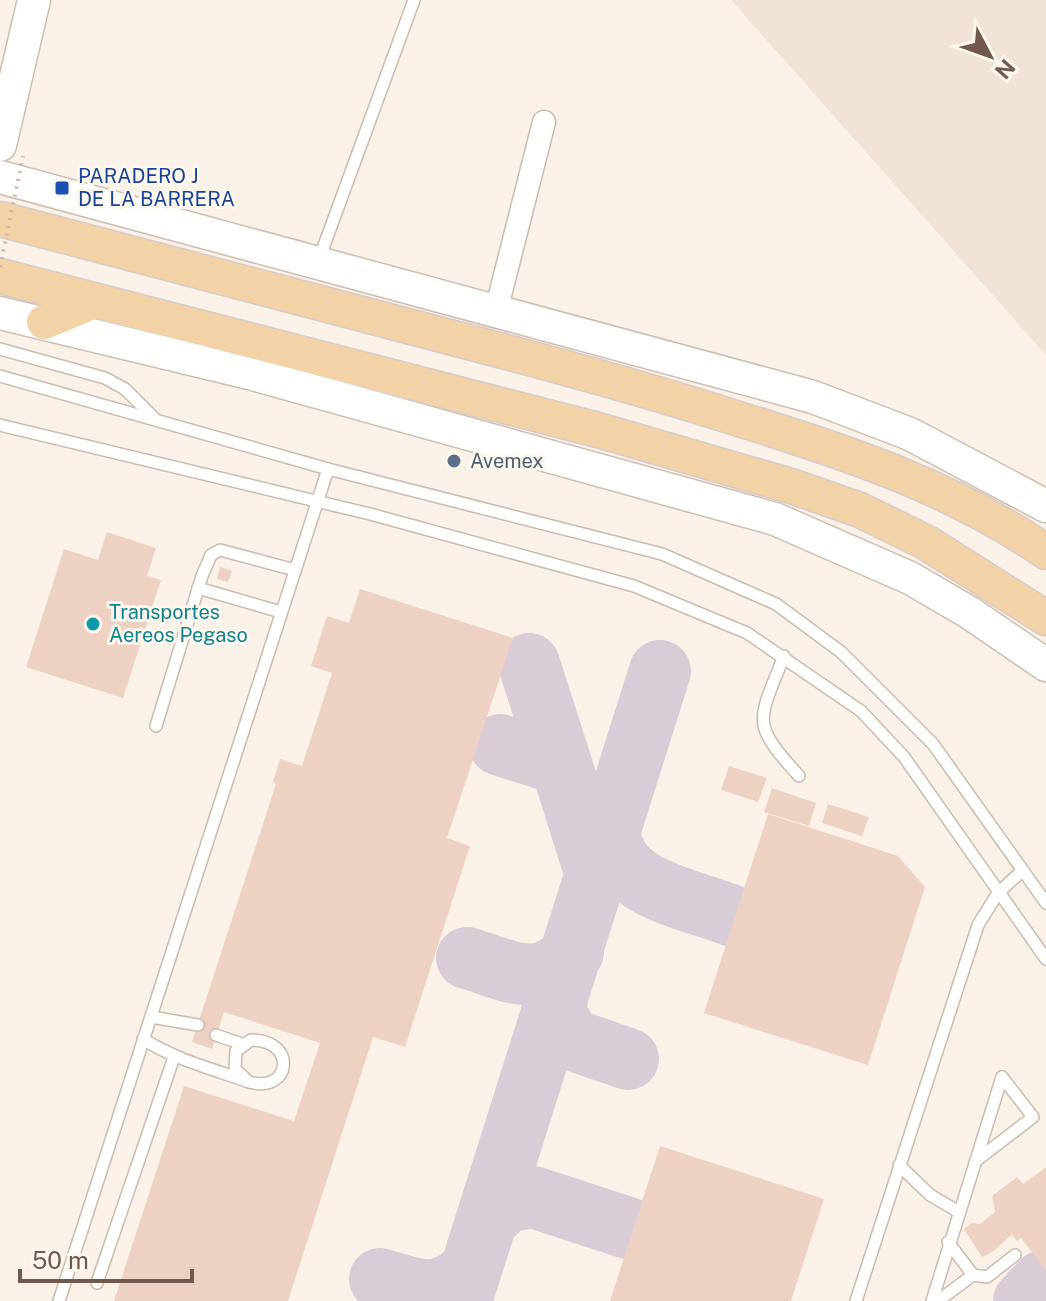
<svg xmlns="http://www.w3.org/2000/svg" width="1046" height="1301" viewBox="0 0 1046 1301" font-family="'Public Sans',sans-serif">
<rect width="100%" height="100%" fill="#faf2e8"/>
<polygon fill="#f1e4d7" points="731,0 1046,0 1046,355"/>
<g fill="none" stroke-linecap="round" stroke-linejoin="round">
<g stroke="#d8ccd6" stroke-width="62">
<polyline points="529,664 561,764"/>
<polyline points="500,745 561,764 596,875"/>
<path d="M610,834C615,888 687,898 730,915"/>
<path d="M467,958C509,970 539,991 573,952"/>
<polyline points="556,1003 557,1016 570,1039 628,1059"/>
<polyline points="486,1222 505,1202 533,1197 628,1228"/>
<path d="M380,1279C418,1290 439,1301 470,1270"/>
<polyline points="461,1301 660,671"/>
<polyline points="1024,1301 1043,1281"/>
</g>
</g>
<g fill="#edd1c2">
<polygon points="107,532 156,548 147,576 161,580 123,698 26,667 64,549 98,560"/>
<polygon points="220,567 232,571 228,582 217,579"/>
<polygon points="360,589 513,638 447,838 470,846 405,1047 373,1037 288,1301 114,1301 184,1086 294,1121 320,1043 224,1012 212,1049 192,1042 276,784 273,782 280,759 302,766 332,673 311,666 327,616 349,623"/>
<polygon points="729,766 767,778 758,802 721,790"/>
<polygon points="772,788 816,803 809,826 764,812"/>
<polygon points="828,804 869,817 862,836 822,823"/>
<polygon points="768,814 898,856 925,887 868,1065 704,1013"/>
<polygon points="660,1146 824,1199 791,1301 610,1301"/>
<polygon points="1046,1167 1046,1270 1021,1238 1017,1241 1012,1234 994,1251 982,1257 964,1229 972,1223 980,1224 995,1212 992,1196 1017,1177 1023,1184"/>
</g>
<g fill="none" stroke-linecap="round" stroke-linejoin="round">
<g stroke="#ccbaaf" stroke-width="14">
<g id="lane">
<polyline points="318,262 414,0"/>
<polyline points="0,349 105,378 125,389 153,417"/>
<polyline points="0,376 328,469 662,554 776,604 841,652 933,744 1046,903"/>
<polyline points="0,425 370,514 634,586 747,633 861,711 904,757 1046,959"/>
<polyline points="198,588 281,612"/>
<path d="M784,656C758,722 750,722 799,776"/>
<polyline points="156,726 202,576 211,555 220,550 295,570"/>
<polyline points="151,1017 198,1025"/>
<polyline points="216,1035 242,1044"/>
<path d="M143,1039C176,1060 213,1069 249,1082C291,1094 298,1040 251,1040L236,1051L235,1069L249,1082"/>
<polyline points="977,1160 1033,1117 1002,1077"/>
<polyline points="899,1165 930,1195 959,1212"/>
<polyline points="948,1242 973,1275"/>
<polyline points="97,1283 174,1057"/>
<polyline points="59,1301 328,469"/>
<polyline points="856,1301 978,925 998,893 1023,870"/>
<polyline points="932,1301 1002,1077"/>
<polyline points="938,1301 973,1275 987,1277 1015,1255"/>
</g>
</g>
<g stroke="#ccbaaf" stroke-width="25">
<polyline id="street" points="496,311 544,122"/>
</g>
<g stroke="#d0bcb0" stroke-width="35">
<g id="secondary">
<polyline points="0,145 34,0"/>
<polyline points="0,177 813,397 910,434 1046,506"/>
<polyline points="0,313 253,374 775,519 910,578 970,613 1046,665"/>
</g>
</g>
<g stroke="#d5cdca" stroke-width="37">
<g id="primary">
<path d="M0,219C160,262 320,304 480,345C568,368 655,392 742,420C849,453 953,488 1046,552"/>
<polyline points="0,276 598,430 791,486 860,510 927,543 1046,618"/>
<polyline points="44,322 95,301"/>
</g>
</g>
<use href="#lane" stroke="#fff" stroke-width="11"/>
<use href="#street" stroke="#fff" stroke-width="22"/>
<use href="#secondary" stroke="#fff" stroke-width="32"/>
<use href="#primary" stroke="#f3d2a7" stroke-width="34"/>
<polyline stroke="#d2b4a5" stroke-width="4" stroke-dasharray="2 6" stroke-linecap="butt" points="0,267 23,156"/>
</g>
<rect fill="#1a4fb4" stroke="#fdf7ee" stroke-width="3" x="54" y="180" width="16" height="16" rx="4"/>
<circle fill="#5c6f8a" stroke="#fdf7ee" stroke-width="3" cx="454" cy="461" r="8"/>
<circle fill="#0f9aa8" stroke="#fdf7ee" stroke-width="3" cx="93" cy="624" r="8"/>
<g text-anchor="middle" stroke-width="6" stroke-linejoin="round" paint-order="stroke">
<g font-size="20" fill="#164399" stroke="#fdf7ee" text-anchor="start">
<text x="78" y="183">PARADERO J<tspan x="78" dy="23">DE LA BARRERA</tspan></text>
</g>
<g font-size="20" fill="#4e5e75" stroke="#fdf7ee" text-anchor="start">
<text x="470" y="468">Avemex</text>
</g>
<g font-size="20" fill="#0d838f" stroke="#fdf7ee" text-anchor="start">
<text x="109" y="619">Transportes<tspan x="109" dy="23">Aereos Pegaso</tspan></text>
</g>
</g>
<g transform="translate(990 56) rotate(131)" stroke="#fdf7ee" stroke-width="6" paint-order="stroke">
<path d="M0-6L14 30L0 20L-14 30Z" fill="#72594e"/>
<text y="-12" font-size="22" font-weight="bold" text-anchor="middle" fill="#72594e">N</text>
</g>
<path d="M20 1269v12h172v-12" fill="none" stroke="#72594e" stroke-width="4"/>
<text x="32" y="1269" font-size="24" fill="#72594e" stroke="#fdf7ee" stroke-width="6" paint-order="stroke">50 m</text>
</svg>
